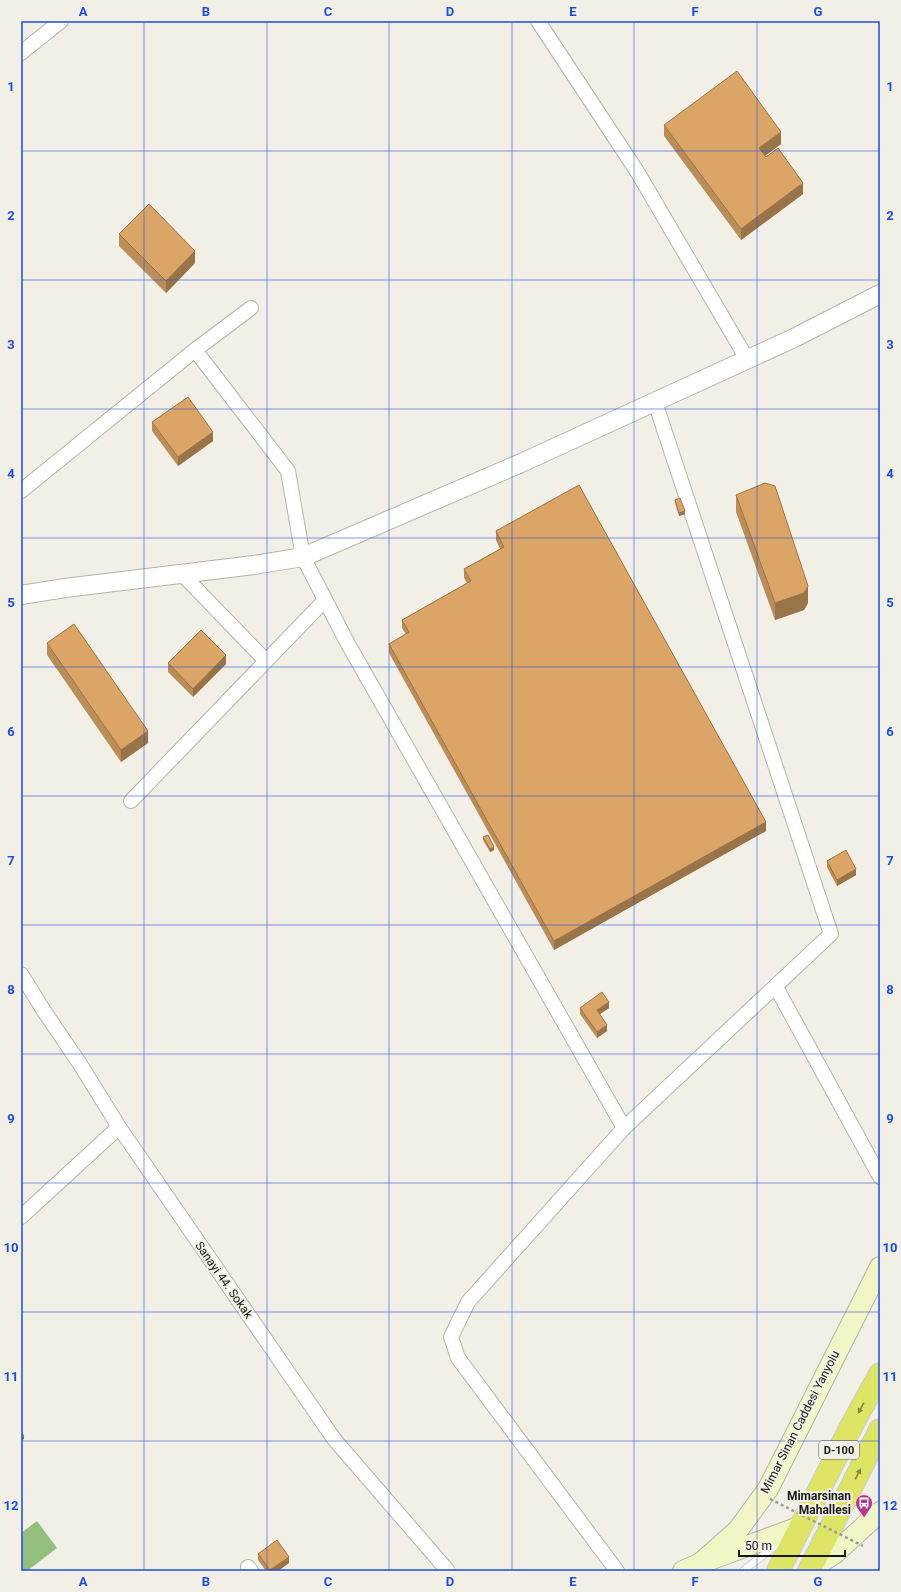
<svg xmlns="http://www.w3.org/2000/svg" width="901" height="1592" viewBox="0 0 901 1592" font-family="Roboto,sans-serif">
<rect width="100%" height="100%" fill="#f2efe6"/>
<polygon fill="#94be7d" points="37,1521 57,1548 27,1571 21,1571 21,1533"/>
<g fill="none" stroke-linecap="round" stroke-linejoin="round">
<g stroke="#b6b3aa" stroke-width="8">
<polyline id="service" points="743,1571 780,1542"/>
</g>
<g stroke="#b6b3aa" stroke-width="16">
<g id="minor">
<polyline points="538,21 638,173 747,359"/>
<polyline points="21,53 61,21"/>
<polyline points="195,350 288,471 303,557 348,644 624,1128"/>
<polyline points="21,491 195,350 251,308"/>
<polyline points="182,574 266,661"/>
<polyline points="131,801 325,600"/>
<polyline points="21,974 44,1011 80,1064 119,1127 334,1439 448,1571"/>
<polyline points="776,987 880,1177"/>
<polyline points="21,1217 119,1127"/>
<polyline points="248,1567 251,1571"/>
<polyline points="617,1571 458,1358 451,1337 468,1302 624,1128 831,934 655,402"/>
</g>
</g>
<g stroke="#b6b3aa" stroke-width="20">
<polyline id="tertiary" points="21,595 65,588 254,565 303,557 519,464 794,338 880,294"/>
</g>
<g stroke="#b6b3aa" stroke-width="22">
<g id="secondary">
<polyline points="701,1563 738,1530 768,1489 880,1267"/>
<polyline points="810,1569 834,1554 880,1512"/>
<polyline points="683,1571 701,1563 799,1527"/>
</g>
</g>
<g stroke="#cccccb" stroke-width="24">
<g id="trunk">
<polyline points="778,1571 852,1425 880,1374"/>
<polyline points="809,1571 880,1430"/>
</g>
</g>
<use href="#service" stroke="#fff" stroke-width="7"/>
<use href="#minor" stroke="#fff" stroke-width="14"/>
<use href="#tertiary" stroke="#fff" stroke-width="18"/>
<use href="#secondary" stroke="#f2f5c5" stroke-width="20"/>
<use href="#trunk" stroke="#dee466" stroke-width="22"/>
<polyline stroke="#a09d96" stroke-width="2.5" stroke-dasharray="3 3" stroke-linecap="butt" points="770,1499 863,1546"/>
</g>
<g fill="#bb8e59">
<polygon points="664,125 781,144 765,156 803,194 741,240 664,136"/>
<polygon points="119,234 195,263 166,293 119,246"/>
<polygon points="152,422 213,441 178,466 152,431"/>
<polygon points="736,495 808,603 804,610 775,620 736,512"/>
<polygon points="675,500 685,514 679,516 675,503"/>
<polygon points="496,531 766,831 554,950 389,653 389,644 406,634 402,628 402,620 467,583 464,578 464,569 500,549 496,540"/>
<polygon points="47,643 148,743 121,762 47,655"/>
<polygon points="168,663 226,664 193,697 168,672"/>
<polygon points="483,837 494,850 490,852 483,840"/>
<polygon points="827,861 856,875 837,886 827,867"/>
<polygon points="580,1008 609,1008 600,1014 607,1031 597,1038 580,1014"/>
<polygon points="258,1554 289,1563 278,1571 266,1571 258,1560"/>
</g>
<g fill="#997448">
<polygon points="781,132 781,144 759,160 759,148"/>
<polygon points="803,183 803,194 741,240 741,229"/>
<polygon points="195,251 195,263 166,293 166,281"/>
<polygon points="213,432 213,441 178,466 178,457"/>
<polygon points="685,511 685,514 679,516 679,513"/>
<polygon points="808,586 808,603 804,610 775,620 775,603"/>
<polygon points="226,655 226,664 193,697 193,689"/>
<polygon points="148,731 148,743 121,762 121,750"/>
<polygon points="766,822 766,831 554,950 554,941"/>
<polygon points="494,847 494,850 490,852 490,849"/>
<polygon points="856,869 856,875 837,886 837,880"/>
<polygon points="609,1002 609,1008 597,1016 597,1010"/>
<polygon points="607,1025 607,1031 597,1038 597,1032"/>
<polygon points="24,1436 24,1439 21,1441 21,1438"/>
<polygon points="289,1557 289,1563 278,1571 270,1571 270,1570"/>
</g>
<g fill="#daa567" stroke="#997448">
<polygon points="737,71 781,132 759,148 766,157 778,148 803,183 741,229 664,125"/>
<polygon points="149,204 195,251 166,281 119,234"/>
<polygon points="188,397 213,432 178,457 152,422"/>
<polygon points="765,483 775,486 808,586 804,593 775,603 736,495"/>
<polygon points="579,485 766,822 554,941 389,644 409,632 402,620 471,581 464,569 504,547 496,531"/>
<polygon points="680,498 685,511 679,513 675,500"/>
<polygon points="74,624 148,731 121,750 47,643"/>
<polygon points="201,630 226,655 193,689 168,663"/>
<polygon points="488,835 494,847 490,849 483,837"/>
<polygon points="846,850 856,869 837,880 827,861"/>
<polygon points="602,992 609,1002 597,1010 607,1025 597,1032 580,1008"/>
<polygon points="21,1432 24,1436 21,1438"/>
<polygon points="277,1540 289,1557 270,1570 258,1554"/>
</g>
<defs><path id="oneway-solid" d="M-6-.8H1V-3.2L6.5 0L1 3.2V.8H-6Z"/></defs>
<g fill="#858841">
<use href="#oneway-solid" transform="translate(861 1408) rotate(119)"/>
<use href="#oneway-solid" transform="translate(858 1474) rotate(-63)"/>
</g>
<path fill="none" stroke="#1d4ed8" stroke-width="1" stroke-opacity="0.55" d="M144,21V1571M267,21V1571M389,21V1571M512,21V1571M634,21V1571M757,21V1571M21,151H880M21,280H880M21,409H880M21,538H880M21,667H880M21,796H880M21,925H880M21,1054H880M21,1183H880M21,1312H880M21,1441H880"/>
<defs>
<g id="bus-pin" transform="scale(0.9)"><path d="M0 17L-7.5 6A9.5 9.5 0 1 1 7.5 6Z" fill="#b2398d" stroke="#f2efe6"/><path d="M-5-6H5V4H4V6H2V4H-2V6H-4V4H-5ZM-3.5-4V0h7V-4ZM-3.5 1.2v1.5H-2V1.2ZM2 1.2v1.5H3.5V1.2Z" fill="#fff"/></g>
</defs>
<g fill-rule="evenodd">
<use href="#bus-pin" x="864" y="1503"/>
</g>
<g text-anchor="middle" stroke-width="4" stroke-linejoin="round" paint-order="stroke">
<rect fill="#f2efe6" stroke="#5a5853" stroke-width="1" x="819" y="1441" width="40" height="18" rx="3"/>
<g font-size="11" font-weight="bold" fill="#191814">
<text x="839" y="1454">D-100</text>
</g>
<g font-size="12" fill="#191814" stroke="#f2efe6">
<text transform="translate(224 1280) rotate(55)" y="4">Sanayi 44. Sokak</text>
<text transform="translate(800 1422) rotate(-63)" y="4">Mimar Sinan Caddesi Yanyolu</text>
</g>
<g font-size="12" font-weight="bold" fill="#191814" stroke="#f2efe6" text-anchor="end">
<text x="851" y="1500">Mimarsinan<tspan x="851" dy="14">Mahallesi</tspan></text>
</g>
</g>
<rect width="901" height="1592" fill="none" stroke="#f2efe6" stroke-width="44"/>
<path d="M739 1550v6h106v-6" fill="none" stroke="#191814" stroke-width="2"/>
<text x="745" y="1550" font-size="12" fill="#191814" stroke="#f2efe6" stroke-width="3" paint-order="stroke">50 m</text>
<rect x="22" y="22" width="857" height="1548" fill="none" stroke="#1d4ed8" stroke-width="1.5"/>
<g font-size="13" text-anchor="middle" font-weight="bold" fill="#1d4ed8">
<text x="83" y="16">A</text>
<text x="206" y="16">B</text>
<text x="328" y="16">C</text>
<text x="450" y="16">D</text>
<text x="573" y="16">E</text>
<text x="695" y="16">F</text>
<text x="818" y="16">G</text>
<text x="11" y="91">1</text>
<text x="890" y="91">1</text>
<text x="11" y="220">2</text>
<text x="890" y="220">2</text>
<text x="11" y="349">3</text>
<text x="890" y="349">3</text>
<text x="11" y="478">4</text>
<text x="890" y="478">4</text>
<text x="11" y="607">5</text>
<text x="890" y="607">5</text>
<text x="11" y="736">6</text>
<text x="890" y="736">6</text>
<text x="11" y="865">7</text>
<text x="890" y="865">7</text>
<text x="11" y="994">8</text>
<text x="890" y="994">8</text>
<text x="11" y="1123">9</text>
<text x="890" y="1123">9</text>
<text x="11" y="1252">10</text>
<text x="890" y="1252">10</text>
<text x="11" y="1381">11</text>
<text x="890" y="1381">11</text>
<text x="11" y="1510">12</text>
<text x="890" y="1510">12</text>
<text x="83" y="1586">A</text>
<text x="206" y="1586">B</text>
<text x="328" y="1586">C</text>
<text x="450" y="1586">D</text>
<text x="573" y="1586">E</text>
<text x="695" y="1586">F</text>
<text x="818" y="1586">G</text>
</g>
</svg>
